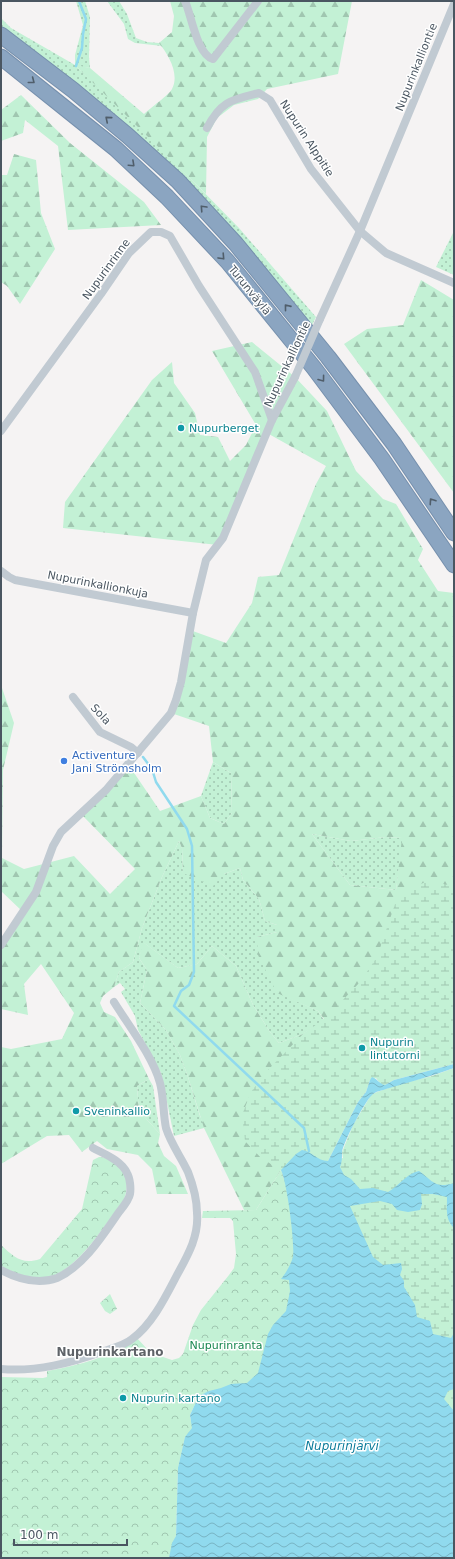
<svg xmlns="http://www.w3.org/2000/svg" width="455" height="1559" viewBox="0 0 455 1559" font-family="'DejaVu Sans',sans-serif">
<defs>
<pattern id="grass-dots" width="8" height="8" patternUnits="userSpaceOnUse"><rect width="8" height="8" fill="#c3f1d5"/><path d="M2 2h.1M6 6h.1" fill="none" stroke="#a0c6b0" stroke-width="1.8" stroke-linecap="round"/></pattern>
<pattern id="forest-firs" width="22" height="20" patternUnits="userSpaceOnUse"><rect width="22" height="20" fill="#c3f1d5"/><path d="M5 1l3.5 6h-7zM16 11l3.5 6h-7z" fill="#a0c6b0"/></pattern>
<pattern id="wetland-marsh" width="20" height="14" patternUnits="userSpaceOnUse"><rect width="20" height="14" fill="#c3f1d5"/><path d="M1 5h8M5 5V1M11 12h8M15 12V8" fill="none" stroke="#a0c6b0"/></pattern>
<pattern id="park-crowns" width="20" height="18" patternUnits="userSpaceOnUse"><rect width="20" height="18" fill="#c3f1d5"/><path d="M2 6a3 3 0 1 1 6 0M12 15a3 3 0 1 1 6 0" fill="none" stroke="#a0c6b0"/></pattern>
<pattern id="water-waves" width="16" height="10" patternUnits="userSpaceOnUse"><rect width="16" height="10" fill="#90daee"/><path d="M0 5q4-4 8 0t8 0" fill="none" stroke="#78b4c4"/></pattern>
</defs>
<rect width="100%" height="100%" fill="#f5f3f3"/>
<g fill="url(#grass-dots)">
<polygon points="76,1 85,1 90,17 89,57 90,68 76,66 134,121 239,228 316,317 312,325 253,256 93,98 41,56 1,27 1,18 11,28 75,65 75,55 83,25"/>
<polygon points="107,1 119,1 127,14 136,38 147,42 159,43 162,46 135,43 128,39 124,24"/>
<polygon points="454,231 454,275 436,267"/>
<polygon points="213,762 231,773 232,813 224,824 210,818 201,796"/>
<polygon points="312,834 351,841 386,837 403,838 396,890 350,885"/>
<polygon points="179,841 182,848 183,873 224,874 240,868 243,880 259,899 265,921 277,925 277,932 257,937 277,992 318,1011 324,1020 303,1034 279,1043 270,1032 253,1005 236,966 212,946 197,964 178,968 144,943 139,958 147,970 140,1003 166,1030 180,1055 188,1077 200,1116 205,1126 204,1128 174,1136 161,1073 138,1030 135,1016 121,992 125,989 120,983 114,987 119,972 133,962 142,928 162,877"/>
<polygon points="149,1079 153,1086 160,1134 139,1111 137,1086"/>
</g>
<g fill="url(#forest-firs)" fill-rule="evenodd">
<path d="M170,1H352L338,74L267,89L258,99L234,105L217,118L207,137L206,194L75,65L90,68L144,114C149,109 170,94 172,89C180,74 168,54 159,43L172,32L174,16Z"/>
<polygon points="21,95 70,143 144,202 161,225 68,230 58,146 25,120 23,133 1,141 1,110"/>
<polygon points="14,154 36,160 41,213 55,249 20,304 7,286 1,282 1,175 7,175"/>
<polygon points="421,280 454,300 454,493 344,344 367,329 403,325"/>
<path d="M252,342L295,377L327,411L356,471L383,499L396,504L423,549L418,560L438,591L454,593V1064L408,1037L281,1170L256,1210H244L204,1128L188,1077L180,1055L166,1030L140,1003L147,970L139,958L143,942L178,968L197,964L212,946L236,966L253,1005L270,1032L279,1043L303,1034L324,1019L318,1011L277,993L258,955L257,937L277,932V925L265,921L259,899L243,880L240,868L224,874L213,886L183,873L182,848L179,841L162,877L142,928L133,962L119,972L114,987L103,996L100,1003L104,1012L115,1017L131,1041L149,1079L137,1086L139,1111L160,1134L158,1143L164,1156L176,1166L188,1194H157L152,1169L138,1155L107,1149L97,1141L82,1152L69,1135L47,1136L1,1164V1047L11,1049L62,1039L74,1013L41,964L24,984L28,1015L1,1009V945L23,912L1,891V685L14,723L3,770L2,858L24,869L74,856L110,894L135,869L81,814L128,764L160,811L201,796L210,818L224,824L232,813L231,773L213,762L209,726L171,713L190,630L226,643L252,603L258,577L279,575L316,484L326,466L267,433L218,545L63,528L65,502L152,380L172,362L174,383L195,413L200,435L218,437L230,461L246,445L256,425L212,351ZM312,834L351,841L386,837L402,838L396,890L350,885Z"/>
</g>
<polygon fill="url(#wetland-marsh)" points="427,881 454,886 454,1064 394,1080 385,1085 381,1085 376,1078 370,1080 366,1092 358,1102 328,1161 343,1158 342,1152 353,1125 371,1095 377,1092 403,1083 432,1076 454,1068 454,1497 178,1468 185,1437 284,1177 281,1170 261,1158 245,1141 242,1115 251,1092 266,1072 303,1034 334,1012 341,1002 360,982 377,957 395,904 409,890"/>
<g fill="url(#park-crowns)">
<path d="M99,1157C108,1157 123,1167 125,1176C128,1185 127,1193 123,1201C105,1224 75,1276 43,1278C28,1279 14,1272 1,1267V1245C14,1257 22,1265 40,1259L82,1209L93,1160Z"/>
<path d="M281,1170C287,1183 295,1243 293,1256C291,1264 286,1272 282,1279H289L290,1291L286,1311L273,1325L268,1334L258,1373L247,1383L231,1384L221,1388L209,1391L201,1395L197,1400L190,1415L192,1428L185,1437L178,1468L176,1536L169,1558H1V1377L43,1378L47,1377V1371C80,1365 110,1357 137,1338L148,1350L160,1356L172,1360L179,1358L183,1354L193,1325L201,1310L229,1275L234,1268L236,1254L233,1221L230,1218H202L203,1211L256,1210Z"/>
<polygon points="110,1294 117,1309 110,1314 105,1311 100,1303"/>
</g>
<path fill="url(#water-waves)" d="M454,1064V1068C432,1076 409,1082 386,1089C381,1091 376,1091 372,1095C365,1101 343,1143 342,1152C342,1158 342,1162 340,1167L344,1175L351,1179L360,1189L373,1188L388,1192C399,1186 407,1173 419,1171C433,1181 435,1189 454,1183V1228C445,1219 447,1210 447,1197L433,1194H421L422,1204L420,1210L408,1212L397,1210L392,1204L380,1201L350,1206L373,1257L383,1265L401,1263L402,1269L400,1275L404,1281V1287L415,1305L417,1317L430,1321L433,1334L451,1338L454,1333V1389L448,1391L444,1399L454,1411V1558H169L172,1543L176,1536L178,1468L185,1437L192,1428L190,1415L197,1400L201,1395L209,1391L221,1388L231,1384L247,1383L258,1373L268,1334L273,1325L286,1311L290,1291L289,1280L281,1279C286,1273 291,1264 293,1257C295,1243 287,1182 281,1170L296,1154L302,1150C312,1151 317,1161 328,1161L358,1102L366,1092L370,1080L372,1077C378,1079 379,1084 385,1085L394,1080Z"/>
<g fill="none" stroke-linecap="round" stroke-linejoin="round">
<g stroke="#90daee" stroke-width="2.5">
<polyline points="76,66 82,48 83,34 86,19 79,1"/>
<polyline points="143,757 152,769 156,782 187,829 192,846 194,972 189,985 181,991 174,1006 304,1128 309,1151"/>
</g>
<g stroke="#7690ad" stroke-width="17">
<g id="highway">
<polyline points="1,35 73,90 127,135 178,181 236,244 328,357 394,444 454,533"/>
<polyline points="1,57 116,149 167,197 228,262 314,368 382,459 454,565"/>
</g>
</g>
<g stroke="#c1cad2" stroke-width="8">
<path d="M185,1C191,14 197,55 213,59L258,1"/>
<path d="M207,128C221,101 231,100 259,93L270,100L311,169L360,231L386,253L454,283"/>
<polyline points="320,319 360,231 454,4"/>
<polyline points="1,431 101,294 129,253 151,232 161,232 170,236 199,286 255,372 272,420"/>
<polyline points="1,571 9,577 15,580 193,613"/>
<polyline points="73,697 100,732 131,747 138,753"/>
<polyline points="1,945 36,892 53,846 61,832 106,790 171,713 176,700 181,682 193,613 206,560 223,538 272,420 295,377"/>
<path d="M1,1270C18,1279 38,1285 57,1278C84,1266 103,1235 119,1212C123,1207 129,1200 130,1194C131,1188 130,1178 127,1173C121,1160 104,1154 93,1148"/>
<path d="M1,1369C37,1372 71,1363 104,1351C113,1348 125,1345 132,1339C152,1325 166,1296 177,1275C188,1255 199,1236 197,1213C197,1199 193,1185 188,1172C181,1157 171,1144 166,1128C163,1114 164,1098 160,1083C153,1057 129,1026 114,1002"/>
</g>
<use href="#highway" stroke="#8ba5c1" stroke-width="15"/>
<polyline stroke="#c1cad2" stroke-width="8" points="295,377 320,319"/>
</g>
<defs><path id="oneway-chevron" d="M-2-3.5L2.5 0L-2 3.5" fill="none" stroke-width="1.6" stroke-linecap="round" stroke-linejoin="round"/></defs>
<g stroke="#505e6b">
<use href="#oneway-chevron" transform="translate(32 81) rotate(38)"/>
<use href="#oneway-chevron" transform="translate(108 119) rotate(-140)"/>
<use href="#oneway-chevron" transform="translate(132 164) rotate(43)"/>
<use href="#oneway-chevron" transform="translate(203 208) rotate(-133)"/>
<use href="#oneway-chevron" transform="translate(222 257) rotate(47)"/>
<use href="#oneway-chevron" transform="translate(287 307) rotate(-129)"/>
<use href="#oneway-chevron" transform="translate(322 379) rotate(53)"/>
<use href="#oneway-chevron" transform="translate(432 501) rotate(-124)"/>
</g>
<g fill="#0f9aa8" stroke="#fff" stroke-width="1.5">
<circle cx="181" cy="428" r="4"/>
<circle cx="362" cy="1048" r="4"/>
<circle cx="76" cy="1111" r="4"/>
<circle cx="123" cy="1398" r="4"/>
</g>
<circle fill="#3f7fe0" stroke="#fff" stroke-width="1.5" cx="64" cy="761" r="4"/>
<g text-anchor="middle" stroke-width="3" stroke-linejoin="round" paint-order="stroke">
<g font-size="11" fill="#4a5661" stroke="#fff">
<text transform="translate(416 67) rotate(-68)" y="4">Nupurinkalliontie</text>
<text transform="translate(307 138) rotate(57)" y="4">Nupurin Alppitie</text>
<text transform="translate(106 269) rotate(-54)" y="4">Nupurinrinne</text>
<text transform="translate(250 290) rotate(51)" y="4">Turunväylä</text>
<text transform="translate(287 364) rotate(-65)" y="4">Nupurinkalliontie</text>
<text transform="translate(98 584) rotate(11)" y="4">Nupurinkallionkuja</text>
<text transform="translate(101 714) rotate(47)" y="4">Sola</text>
</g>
<g font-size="11" fill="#0d838f" stroke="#fff" text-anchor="start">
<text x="189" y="432">Nupurberget</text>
<text x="370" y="1046">Nupurin<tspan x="370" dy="13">lintutorni</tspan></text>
<text x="84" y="1115">Sveninkallio</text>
<text x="131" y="1402">Nupurin kartano</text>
</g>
<g font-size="11" fill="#366cbe" stroke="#fff" text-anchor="start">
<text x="72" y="759">Activenture<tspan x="72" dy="13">Jani Strömsholm</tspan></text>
</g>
<g font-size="11" fill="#17864f" stroke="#fff">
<text x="226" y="1349">Nupurinranta</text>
</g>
<g font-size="12" font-weight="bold" fill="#5f6368" stroke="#fff">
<text x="110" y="1356">Nupurinkartano</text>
</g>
<g font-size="12" font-style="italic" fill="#0c7c9b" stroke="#fff">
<text x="342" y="1450">Nupurinjärvi</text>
</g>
</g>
<rect width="455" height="1559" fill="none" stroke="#4a5661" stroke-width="4"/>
<path d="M14 1539v6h113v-6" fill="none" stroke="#4a5661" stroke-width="2"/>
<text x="20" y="1539" font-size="12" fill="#4a5661" stroke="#ffffff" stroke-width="3" paint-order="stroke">100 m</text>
</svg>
